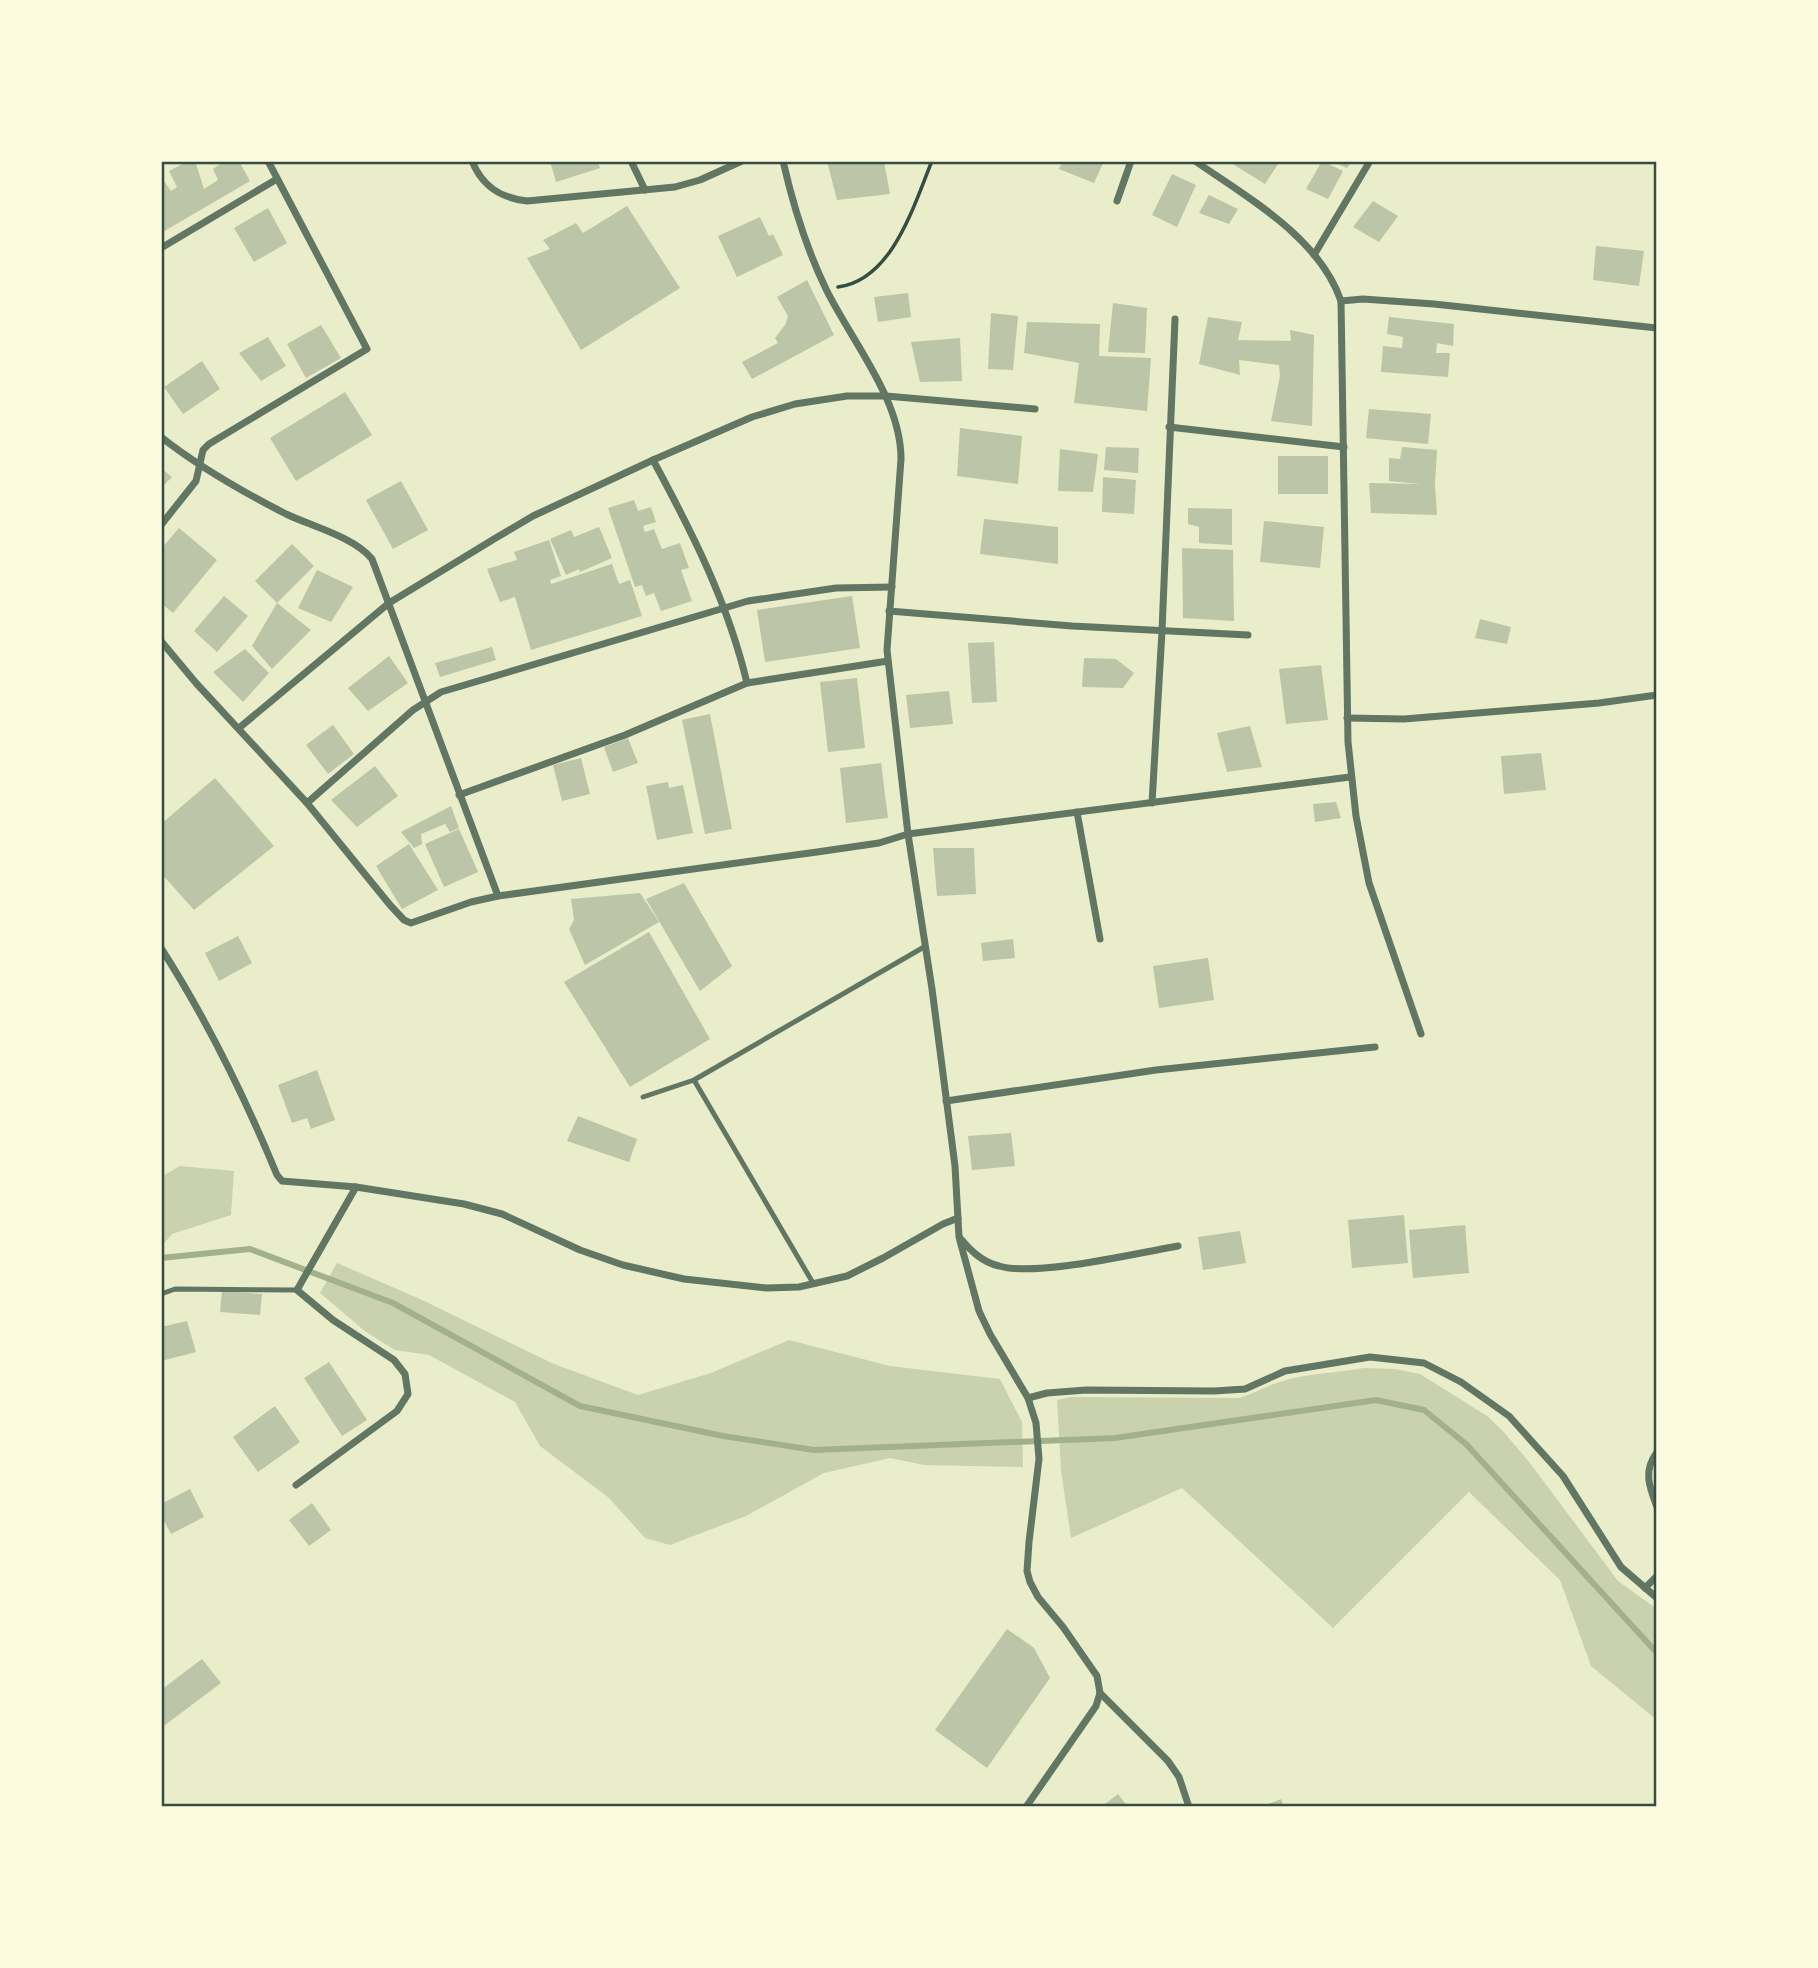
<svg xmlns="http://www.w3.org/2000/svg" width="1818" height="1968" viewBox="0 0 1818 1968" font-family="Ubuntu,sans-serif">
<rect width="100%" height="100%" fill="#e9edc9"/>
<g fill="#cad2ad">
<polygon points="180,1166 234,1171 231,1215 172,1234 161,1247 161,1177"/>
<polygon points="337,1263 420,1299 554,1364 638,1395 711,1373 789,1340 890,1366 1000,1379 1022,1422 1023,1467 924,1465 890,1458 824,1473 746,1516 670,1545 645,1538 609,1498 540,1446 515,1402 429,1355 395,1350 366,1332 320,1293"/>
<path d="M1364,1368L1395,1369L1420,1374L1487,1416L1502,1430L1530,1463L1618,1581L1657,1609V1720L1591,1666L1560,1580L1469,1492L1333,1628L1182,1488L1071,1538L1061,1471L1057,1400L1070,1397L1238,1398C1254,1394 1268,1385 1283,1381C1309,1373 1337,1373 1364,1368Z"/>
</g>
<g fill="none" stroke-linecap="round" stroke-linejoin="round">
<polyline stroke="#a3b18a" stroke-width="6" points="161,1258 250,1249 393,1303 580,1406 723,1436 814,1450 1115,1438 1376,1400 1424,1410 1466,1444 1657,1653"/>
</g>
<g fill="#bcc5a7">
<polygon points="188,161 195,161 204,189 218,180 213,169 225,161 239,161 250,181 161,233 161,183 164,181 171,191 177,187 169,171"/>
<polygon points="550,161 598,161 600,168 556,182"/>
<polygon points="827,161 884,161 890,194 837,200"/>
<polygon points="1063,161 1104,161 1094,183 1059,169"/>
<polygon points="1228,161 1280,161 1265,184"/>
<polygon points="1322,161 1343,171 1328,199 1306,189"/>
<polygon points="1331,161 1352,161 1347,168"/>
<polygon points="1172,174 1196,185 1177,227 1152,215"/>
<polygon points="1209,195 1238,209 1229,224 1199,213"/>
<polygon points="1373,201 1398,216 1379,242 1353,227"/>
<polygon points="627,206 680,288 581,350 527,258 550,249 543,240 576,223 583,233"/>
<polygon points="268,208 287,243 254,262 234,228"/>
<polygon points="760,217 769,236 773,234 783,255 737,277 718,236"/>
<polygon points="1596,246 1644,251 1639,286 1593,280"/>
<polygon points="807,280 834,335 752,379 742,362 778,343 775,338 785,325 788,316 777,297"/>
<polygon points="908,293 911,317 878,322 874,297"/>
<polygon points="1113,303 1147,308 1145,353 1108,352"/>
<polygon points="991,313 1018,316 1013,370 988,369"/>
<polygon points="1208,317 1242,322 1238,340 1291,341 1290,330 1314,335 1312,426 1271,421 1280,376 1279,365 1239,360 1240,375 1199,364"/>
<polygon points="1389,317 1454,324 1453,346 1437,343 1436,353 1450,353 1448,377 1381,372 1383,346 1402,348 1403,337 1387,334"/>
<polygon points="1027,322 1100,324 1099,356 1151,358 1147,411 1074,403 1079,363 1024,353"/>
<polygon points="321,325 341,358 306,378 287,344"/>
<polygon points="268,337 286,366 261,381 239,353"/>
<polygon points="960,338 962,381 920,382 911,342"/>
<polygon points="202,361 220,389 183,414 164,387"/>
<polygon points="345,392 372,435 296,481 270,438"/>
<polygon points="1369,409 1431,414 1428,444 1366,438"/>
<polygon points="960,428 1022,436 1018,484 957,476"/>
<polygon points="1106,447 1139,448 1138,473 1104,470"/>
<polygon points="1402,447 1437,450 1435,484 1437,515 1371,513 1369,483 1421,484 1389,481 1389,458 1400,459"/>
<polygon points="1060,449 1098,454 1093,492 1058,491"/>
<rect x="1278" y="456" width="50" height="38"/>
<polygon points="161,468 172,477 161,488"/>
<polygon points="1103,477 1136,480 1134,514 1102,512"/>
<polygon points="401,481 428,530 393,549 366,500"/>
<polygon points="634,500 638,511 651,507 656,522 643,526 645,532 654,529 662,549 680,543 689,568 681,570 692,601 661,611 654,593 646,596 642,585 635,587 608,508"/>
<polygon points="1188,508 1232,509 1232,545 1199,543 1199,527 1188,524"/>
<polygon points="984,519 1058,527 1058,564 980,554"/>
<polygon points="1264,521 1324,527 1320,568 1260,562"/>
<polygon points="599,527 612,558 580,572 579,569 566,575 550,539 571,530 574,537"/>
<polygon points="179,528 217,560 173,613 161,603 161,549"/>
<polygon points="549,540 561,576 550,580 551,584 612,564 619,584 630,580 642,616 531,650 515,597 500,602 487,569 517,560 514,552"/>
<polygon points="292,544 314,566 277,603 255,581"/>
<polygon points="1182,548 1233,550 1234,621 1183,618"/>
<polygon points="317,570 353,587 331,622 298,608"/>
<polygon points="224,596 248,616 217,652 194,631"/>
<polygon points="852,596 860,648 765,662 757,610"/>
<polygon points="277,603 311,630 272,669 252,646"/>
<polygon points="1480,619 1511,627 1507,644 1475,638"/>
<polygon points="994,642 997,702 972,703 968,643"/>
<polygon points="492,647 496,660 440,677 435,663"/>
<polygon points="245,649 269,673 243,702 213,672"/>
<polygon points="389,656 408,683 368,711 348,688"/>
<polygon points="1084,658 1116,659 1134,673 1123,688 1082,687"/>
<polygon points="1321,665 1328,720 1286,724 1279,669"/>
<polygon points="857,678 865,748 828,752 820,682"/>
<polygon points="949,691 953,724 910,728 906,695"/>
<polygon points="710,714 732,829 705,834 682,720"/>
<polygon points="333,725 354,754 328,774 306,745"/>
<polygon points="1250,726 1262,767 1227,772 1217,733"/>
<polygon points="628,738 638,763 613,772 604,747"/>
<polygon points="1541,753 1546,790 1504,794 1501,756"/>
<polygon points="581,758 590,794 562,801 553,765"/>
<polygon points="881,763 888,818 846,823 840,768"/>
<polygon points="375,766 398,796 357,827 331,800"/>
<polygon points="215,778 274,846 194,910 161,873 161,824"/>
<polygon points="668,782 669,788 683,785 693,833 657,840 646,786"/>
<polygon points="1336,802 1341,818 1315,822 1313,804"/>
<polygon points="451,806 459,828 450,832 445,824 421,834 422,844 414,848 401,832"/>
<polygon points="459,829 478,872 444,887 425,844"/>
<polygon points="409,844 438,890 402,909 376,866"/>
<polygon points="933,848 974,848 976,894 937,896"/>
<polygon points="684,883 732,966 700,991 646,899"/>
<polygon points="640,893 659,922 585,965 569,929 574,920 571,899"/>
<polygon points="649,932 710,1039 630,1087 564,982"/>
<polygon points="238,936 252,963 219,981 205,953"/>
<polygon points="1013,939 1015,958 983,961 981,943"/>
<polygon points="1208,958 1214,1000 1159,1008 1153,966"/>
<polygon points="317,1070 335,1120 311,1129 307,1118 292,1123 278,1085"/>
<polygon points="578,1116 637,1139 629,1162 567,1141"/>
<polygon points="1011,1133 1015,1166 972,1170 968,1136"/>
<polygon points="1404,1215 1408,1263 1352,1268 1348,1220"/>
<polygon points="1465,1225 1469,1273 1413,1278 1409,1230"/>
<polygon points="1240,1231 1246,1263 1203,1270 1198,1237"/>
<polygon points="222,1291 262,1294 260,1315 220,1312"/>
<polygon points="187,1321 196,1352 161,1361 161,1327"/>
<polygon points="329,1362 367,1420 342,1436 304,1378"/>
<polygon points="275,1406 300,1442 258,1472 233,1437"/>
<polygon points="190,1489 204,1517 171,1534 161,1515 161,1504"/>
<polygon points="312,1503 331,1530 309,1546 289,1520"/>
<polygon points="1007,1629 1034,1648 1050,1678 987,1768 935,1730"/>
<polygon points="202,1659 221,1683 165,1725 161,1720 161,1690"/>
<polygon points="1118,1794 1128,1807 1101,1807"/>
<polygon points="1281,1799 1284,1807 1261,1807"/>
</g>
<g fill="none" stroke-linecap="round" stroke-linejoin="round">
<path stroke="#344e41" stroke-width="3.5" d="M838,287C893,280 914,204 932,161"/>
<g stroke="#617663" stroke-width="5">
<polyline points="694,1080 813,1283"/>
<polyline points="643,1097 694,1080 924,947"/>
<polyline points="161,1294 175,1289 297,1290"/>
</g>
<g stroke="#617663" stroke-width="7">
<path d="M472,161C482,186 500,198 527,201L675,187L700,180L742,161"/>
<polyline points="631,161 645,190"/>
<path d="M783,161C793,205 806,248 826,289C852,342 901,399 901,459L887,650L908,834L932,989L955,1166L959,1237L979,1311L990,1334L1028,1398L1036,1423L1039,1459L1029,1542L1027,1571L1030,1582L1038,1597L1063,1627L1097,1676L1100,1693L1096,1706L1026,1807"/>
<path d="M1195,161C1248,198 1319,237 1341,301L1348,742L1356,816L1369,883L1421,1034"/>
<polyline points="1117,201 1131,161"/>
<polyline points="161,248 277,179"/>
<polyline points="1314,255 1370,161"/>
<polyline points="1341,301 1363,299 1434,304 1657,328"/>
<polyline points="1169,427 1344,447"/>
<path d="M161,437C199,467 243,492 286,514C311,526 354,537 372,559L498,896"/>
<path d="M653,460C692,532 728,603 747,683"/>
<polyline points="161,525 196,481 203,450 209,444 367,349 268,161"/>
<polyline points="889,611 1072,626 1248,635"/>
<polyline points="161,641 196,683 307,803 390,905 404,920 411,923 471,902 498,896 817,852 879,843 908,834 1350,777"/>
<polyline points="1347,718 1404,719 1599,703 1657,695"/>
<polyline points="239,728 389,603 494,539 533,516 653,460 752,417 795,404 847,396 886,396 1035,409"/>
<polyline points="459,795 625,735 747,683 888,661"/>
<polyline points="307,803 413,710 441,692 748,601 836,588 892,587"/>
<polyline points="1152,803 1162,631 1175,319"/>
<polyline points="1077,812 1100,939"/>
<path d="M161,948C207,1020 244,1095 277,1175L282,1181L356,1187L464,1204L502,1214L580,1250L623,1265L684,1279L766,1288L799,1287L847,1276L883,1258L943,1224L958,1218"/>
<polyline points="946,1101 1156,1070 1375,1047"/>
<path d="M960,1238C971,1251 982,1262 999,1266C1038,1277 1136,1253 1178,1246"/>
<polyline points="1028,1398 1047,1393 1086,1390 1214,1391 1245,1389 1285,1371 1370,1357 1424,1363 1461,1382 1509,1416 1563,1476 1621,1567 1657,1598"/>
<path d="M1657,1452C1643,1471 1649,1486 1657,1507"/>
<polyline points="296,1485 397,1411 408,1394 405,1374 394,1360 333,1320 297,1290 356,1187"/>
<polyline points="1645,1588 1657,1576"/>
<polyline points="1100,1693 1168,1761 1179,1777 1189,1807"/>
</g>
</g>
<rect width="1818" height="1968" fill="none" stroke="#fefae0" stroke-width="326"/>
<rect x="163" y="163" width="1492" height="1642" fill="none" stroke="#344e41" stroke-width="2.5"/>
</svg>
